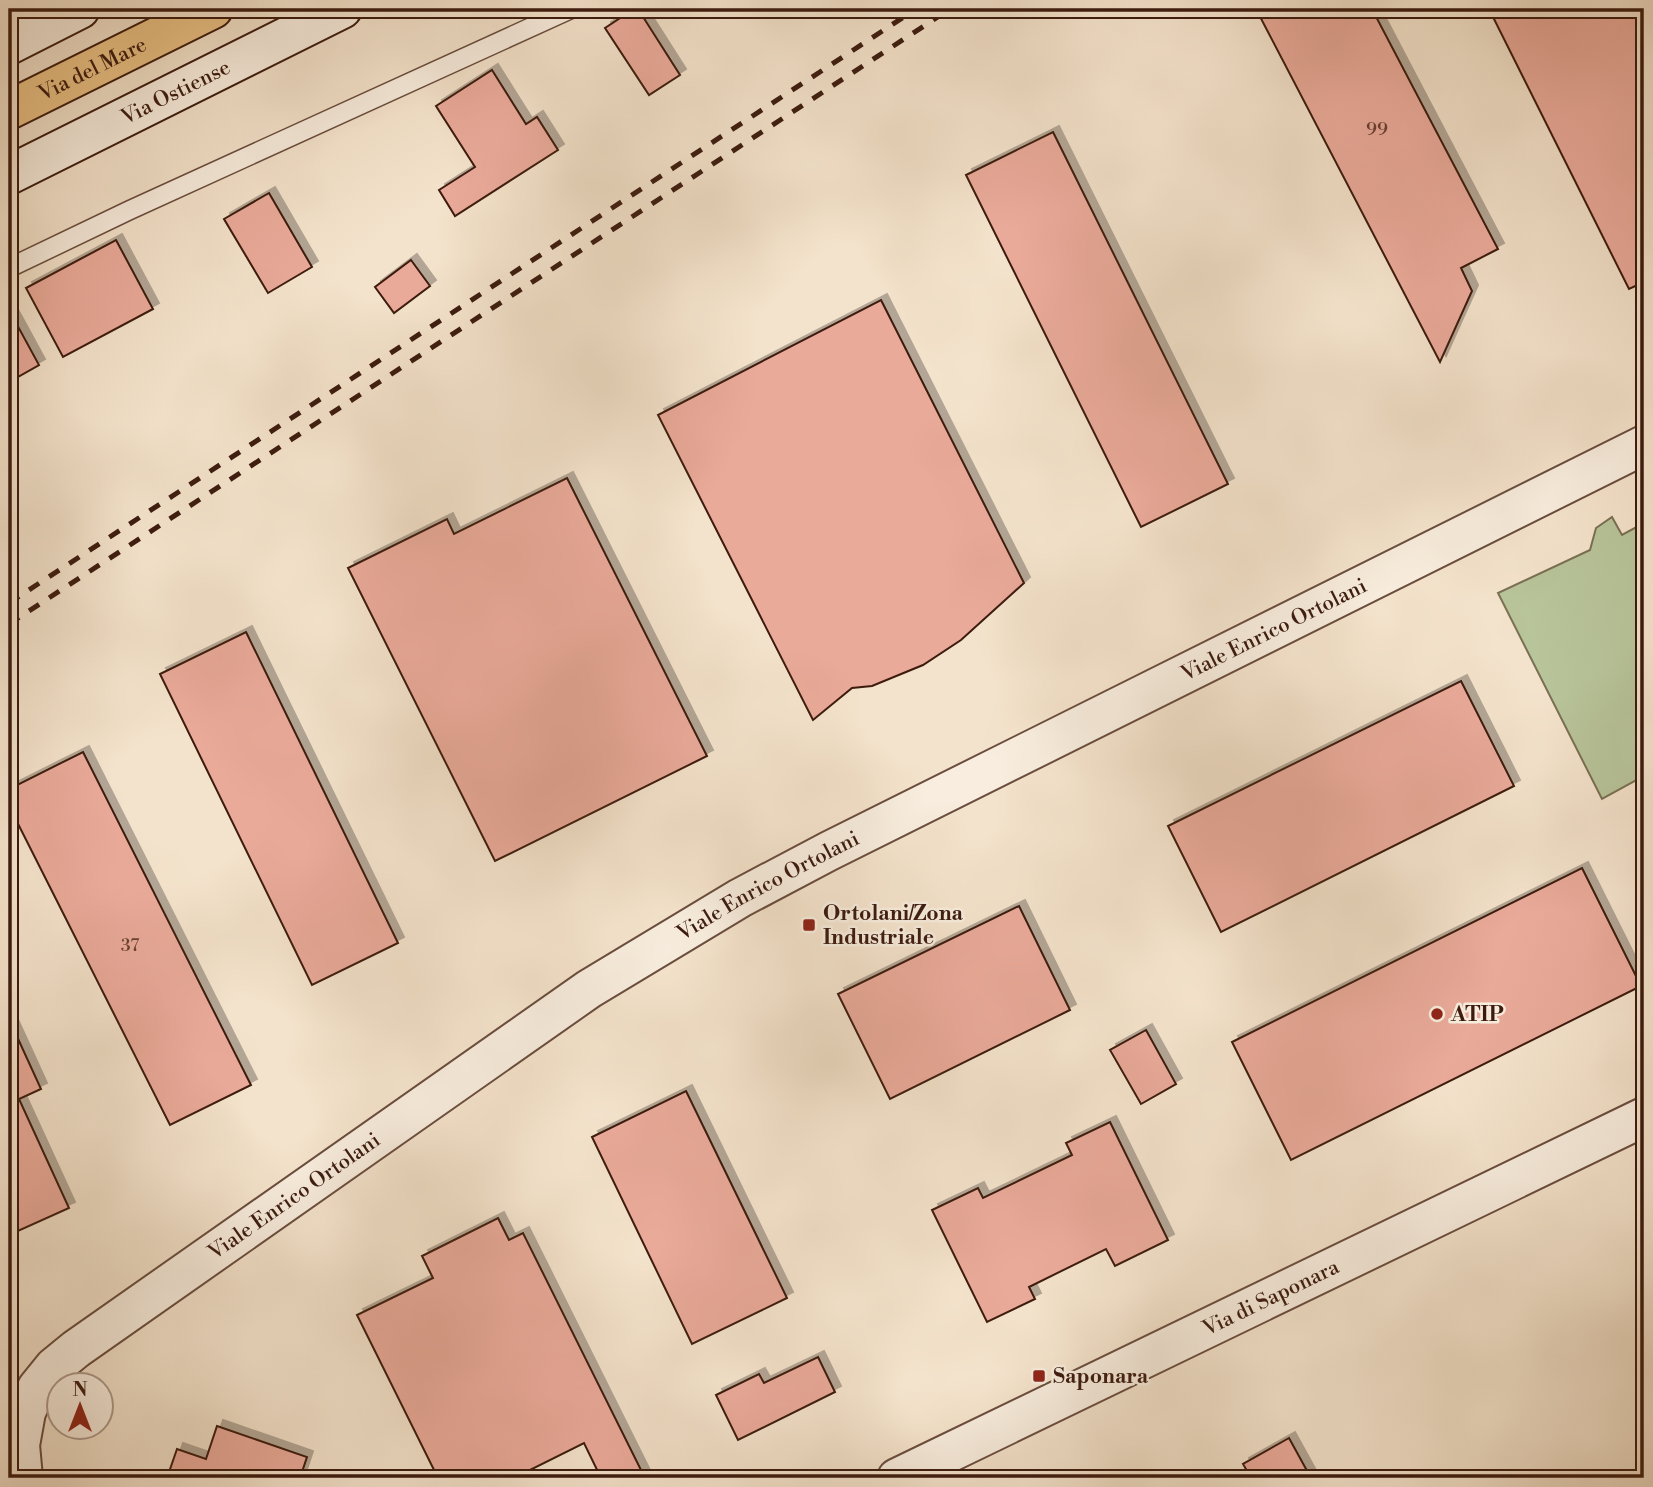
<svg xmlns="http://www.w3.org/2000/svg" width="1653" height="1487" viewBox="0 0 1653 1487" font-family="'Libre Bodoni',serif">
<defs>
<filter id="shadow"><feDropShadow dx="6" dy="-6" stdDeviation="0" flood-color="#0004"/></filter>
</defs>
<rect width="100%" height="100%" fill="#f4e3cc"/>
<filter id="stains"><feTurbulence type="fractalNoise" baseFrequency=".00286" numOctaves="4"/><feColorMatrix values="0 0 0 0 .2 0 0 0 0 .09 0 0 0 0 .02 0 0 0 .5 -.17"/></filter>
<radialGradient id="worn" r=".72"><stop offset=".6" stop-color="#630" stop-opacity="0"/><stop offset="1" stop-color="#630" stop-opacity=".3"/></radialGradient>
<polygon fill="#b8c49a" stroke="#7a7054" stroke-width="2" points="1612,517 1622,535 1644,523 1644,776 1602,799 1498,593 1590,550 1596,528"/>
<g fill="#eaaa9a" stroke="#3c1b0f" stroke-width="2" filter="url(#shadow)">
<polygon points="634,9 638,9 680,75 649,95 605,28"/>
<polygon points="1256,9 1372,9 1498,249 1461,268 1472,291 1440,362"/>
<polygon points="1489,9 1644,9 1644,282 1629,289"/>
<polygon points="492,70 526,124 537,117 558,150 455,216 439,190 475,167 436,106"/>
<polygon points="1053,132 1228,484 1141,527 966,175"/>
<polygon points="269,193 312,267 268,293 224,219"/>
<polygon points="116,240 153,309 63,357 26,288"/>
<polygon points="411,260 430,286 394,313 375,287"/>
<polygon points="881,300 1024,583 961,640 923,665 872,686 852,688 813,720 658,415"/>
<polygon points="9,310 39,365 9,382"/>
<polygon points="567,478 707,756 495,861 348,568 447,519 454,534"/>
<polygon points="246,632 398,943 312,985 160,674"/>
<polygon points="1461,681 1514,786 1221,932 1168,826"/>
<polygon points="83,752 251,1085 170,1125 9,806 9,789"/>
<polygon points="1582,868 1641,986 1291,1160 1232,1042"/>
<polygon points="1019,906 1070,1010 890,1099 838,994"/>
<polygon points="9,1019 41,1089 19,1099 69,1208 9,1235"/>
<polygon points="1146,1030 1176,1084 1141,1104 1110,1050"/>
<polygon points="686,1091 787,1298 692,1344 592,1137"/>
<polygon points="1110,1122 1168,1240 1115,1266 1106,1249 1029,1287 1035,1299 987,1322 932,1210 978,1188 983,1198 1072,1155 1066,1143"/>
<polygon points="498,1218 509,1240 523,1233 644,1476 640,1478 601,1478 584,1443 514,1478 438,1478 357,1315 433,1278 422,1256"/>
<polygon points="818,1357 835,1392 738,1440 716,1395 759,1374 764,1383"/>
<polygon points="217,1426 307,1457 300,1478 167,1478 177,1449 206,1459"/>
<polygon points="1289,1438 1311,1478 1251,1478 1243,1464"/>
</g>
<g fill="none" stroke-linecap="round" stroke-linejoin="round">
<g stroke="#6a4d3e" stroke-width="21">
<polyline id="service" points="9,268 130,210 571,9"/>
</g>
<g stroke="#6a4d3e" stroke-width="42">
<g id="tertiary">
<path id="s1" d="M23,1478L20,1445L26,1412L37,1388L54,1367L76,1349L589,989L740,898L829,851L1644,445"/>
<path id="s2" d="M897,1478L1644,1117"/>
</g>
</g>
<g stroke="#3c1b0f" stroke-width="42">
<g id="secondary">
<polyline points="9,45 80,9"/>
<path id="s3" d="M9,175L342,9"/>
</g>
</g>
<g stroke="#3c1b0f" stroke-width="42">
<g id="primary">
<path id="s4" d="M9,110L213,9"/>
</g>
</g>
<use href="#service" stroke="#f8edde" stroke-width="18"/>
<use href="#tertiary" stroke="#f8edde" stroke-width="38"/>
<use href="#secondary" stroke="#f8edde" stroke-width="38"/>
<use href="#primary" stroke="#eac286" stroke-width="38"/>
<g stroke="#3c1b0f" stroke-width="5" stroke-dasharray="12 12" stroke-linecap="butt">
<polyline points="9,603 916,9"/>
<polyline points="9,624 950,9"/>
</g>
</g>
<g fill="#8f2418" stroke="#f8edde" stroke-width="2.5">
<rect x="802" y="918" width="14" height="14" rx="3.5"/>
<circle cx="1437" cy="1014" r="7"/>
<rect x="1032" y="1369" width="14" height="14" rx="3.5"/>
</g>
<g text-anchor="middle" stroke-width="5" stroke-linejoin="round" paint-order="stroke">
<g font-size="18" fill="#683f32">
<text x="1377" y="135">99</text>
<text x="130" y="951">37</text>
</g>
<g font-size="21" fill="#3c1b0f" stroke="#f8edde">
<text dy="7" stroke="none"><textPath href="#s4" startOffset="93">Via del Mare</textPath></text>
<text dy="7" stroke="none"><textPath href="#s3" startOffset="186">Via Ostiense</textPath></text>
<text dy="7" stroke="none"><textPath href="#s1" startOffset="1549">Viale Enrico Ortolani</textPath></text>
<text dy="7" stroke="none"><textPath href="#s1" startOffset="982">Viale Enrico Ortolani</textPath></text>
<text dy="7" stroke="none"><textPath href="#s1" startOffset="415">Viale Enrico Ortolani</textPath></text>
<text dy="7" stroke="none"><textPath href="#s2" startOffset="415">Via di Saponara</textPath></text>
</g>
<g font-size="21" font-weight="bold" fill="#3c1b0f" stroke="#f8edde" text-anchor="start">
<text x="823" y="920">Ortolani/Zona<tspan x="823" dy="24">Industriale</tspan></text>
<text x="1451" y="1021">ATIP</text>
<text x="1053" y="1383">Saponara</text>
</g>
</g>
<rect width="1653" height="1487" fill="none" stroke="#f4e3cc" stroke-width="35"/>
<rect x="10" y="10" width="1632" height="1466" fill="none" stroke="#3c1b0f" stroke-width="3.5"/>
<rect x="18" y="18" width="1618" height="1452" fill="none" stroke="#3c1b0f" stroke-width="2"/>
<g transform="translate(80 1406)"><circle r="33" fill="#f8edde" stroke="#ad998b" stroke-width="2"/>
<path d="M0-5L12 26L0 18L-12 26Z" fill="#8f2418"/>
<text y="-10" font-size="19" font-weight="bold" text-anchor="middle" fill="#3c1b0f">N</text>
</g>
<rect width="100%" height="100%" filter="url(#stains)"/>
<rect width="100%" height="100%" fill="url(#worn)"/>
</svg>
